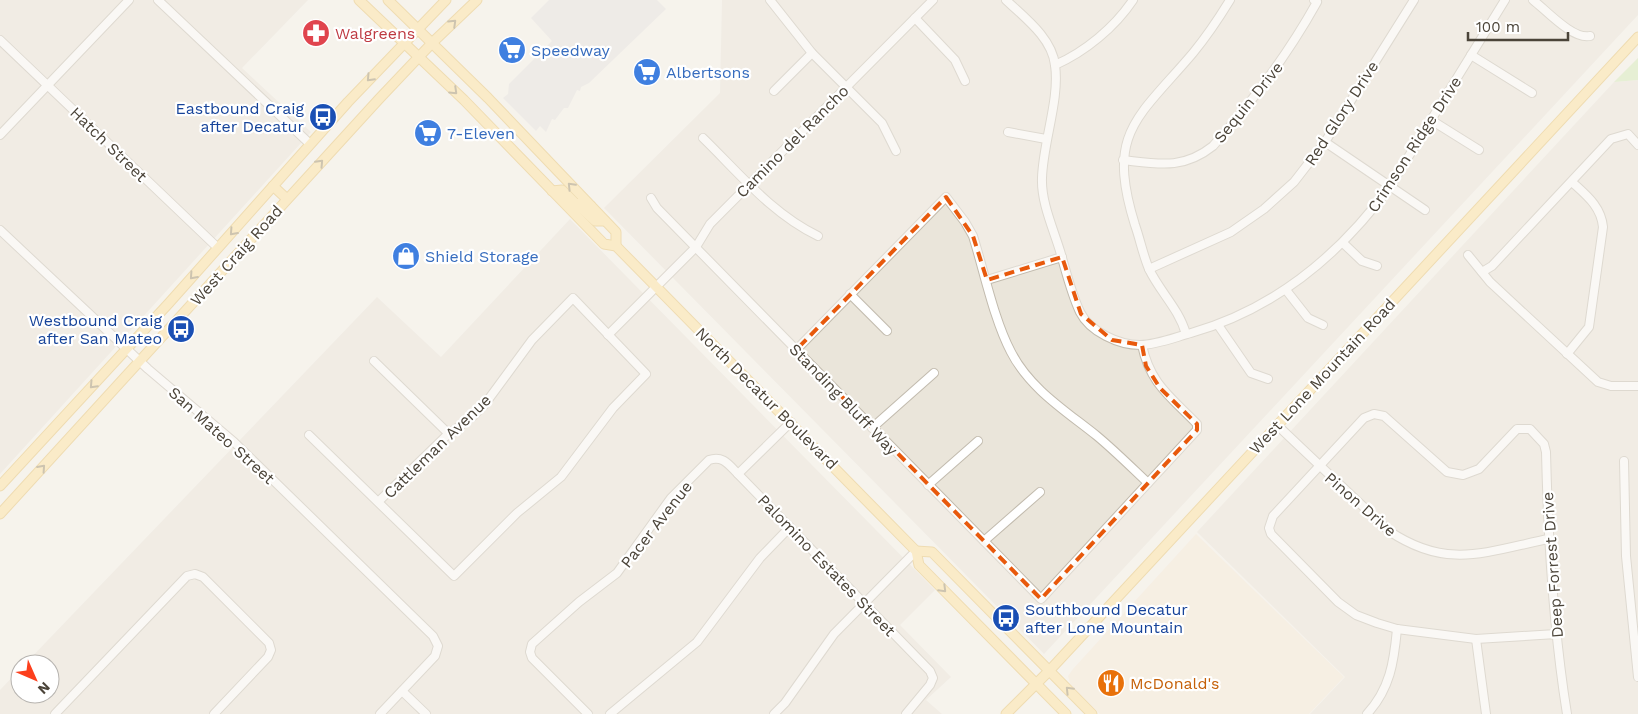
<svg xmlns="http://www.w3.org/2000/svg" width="1638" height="714" viewBox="0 0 1638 714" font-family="'Work Sans',sans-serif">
<rect width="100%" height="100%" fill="#f6f3ec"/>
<g fill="#eae5da">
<polygon points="0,0 308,0 242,68 311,132 0,474"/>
<polygon points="722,0 1638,0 1638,15 1044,654 604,208 720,93"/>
<polygon points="1638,80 1638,714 1310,714 1345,677 1197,532 1614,82"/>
<polygon points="570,219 935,590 900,625 951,677 926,700 942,714 0,714 0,690 20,669 20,694 50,694 50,664 25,664 377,297 441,357"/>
</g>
<polygon fill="#f7ead8" points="1196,534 1344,677 1309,714 1100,714 1071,686 1068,676 1073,669"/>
<polygon fill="#d2eab5" points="1638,58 1638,80 1614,82"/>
<polygon fill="#e5e3e0" points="549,0 657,0 666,9 589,83 581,87 580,91 577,90 568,108 564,108 555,120 552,119 546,132 540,126 536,131 503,98 508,94 509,84 552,41 531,18"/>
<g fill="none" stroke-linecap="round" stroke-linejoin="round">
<g stroke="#c2bbae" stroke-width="10">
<g id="minor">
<polyline points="158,0 310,144"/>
<polyline points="770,0 812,53 882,123 896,151"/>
<path d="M1006,0C1025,18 1052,38 1055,65C1060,99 1043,142 1042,178C1041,202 1053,228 1060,251C1066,271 1071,293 1080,312C1090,332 1119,345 1140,345C1156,345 1176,337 1191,333C1275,309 1340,255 1391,185L1505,0"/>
<path d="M1533,0C1546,10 1573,40 1590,36"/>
<polyline points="915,18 955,60 965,81"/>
<polyline points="0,40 218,248"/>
<polyline points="1471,55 1532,93"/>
<path d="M1055,65C1085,52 1115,27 1133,0"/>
<polyline points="774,91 812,53"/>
<polyline points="1431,120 1479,150"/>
<polyline points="1008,132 1046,139"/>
<polyline points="0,135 129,0"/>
<path d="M703,138C739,173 772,214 818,236"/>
<polyline points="1325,142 1425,210"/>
<path d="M1123,160C1158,164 1183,170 1213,146C1253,101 1287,56 1317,2L1314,0"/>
<path d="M651,198L657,208L1041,599L1197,430V424C1171,397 1150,384 1142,345"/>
<polyline points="0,230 148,369 234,442 433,636 438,646 435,656 380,714"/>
<polyline points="1343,243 1362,261 1377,266"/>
<polyline points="1468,255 1490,282 1598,382 1611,386 1638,386"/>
<polyline points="1149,269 1231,232 1264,209 1294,182 1325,142 1414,0"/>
<polyline points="1482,272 1492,266 1611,139 1628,134 1638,145"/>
<polyline points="987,280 1062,257"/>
<polyline points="1286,290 1308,318 1323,325"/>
<polyline points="850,294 887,331"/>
<polyline points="1218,325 1251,373 1268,379"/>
<path d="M1186,334C1179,309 1160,292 1149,269C1143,255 1140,239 1135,225C1106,132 1137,119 1193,53C1207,36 1219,18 1230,0"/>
<polyline points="608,335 696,247 710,224 933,0"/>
<path d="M796,350L946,197L965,222L973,236C984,271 994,320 1011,352C1030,389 1066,411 1097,436C1115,451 1131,467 1148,483"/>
<path d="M1567,354L1589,327L1603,227C1601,206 1586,195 1572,182"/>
<polyline points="374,361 449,434"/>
<path d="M1277,425L1389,531C1447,570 1485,552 1548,539"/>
<polyline points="872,428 934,373"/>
<polyline points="309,435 454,576 517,513 561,477 613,408 646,374 573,298 532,340 485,404 473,416 445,437 379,501"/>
<polyline points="1624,461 1626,556 1638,677"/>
<polyline points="738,474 791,422"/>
<polyline points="928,485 978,441"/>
<polyline points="984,541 1040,492"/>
<path d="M1556,634L1476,639L1397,629L1377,623L1356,615L1338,602L1271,534L1269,528L1273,516L1364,418L1374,414L1384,416L1447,472L1463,475L1479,469L1517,429H1530L1544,444L1546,452C1548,540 1553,627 1567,714"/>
<polyline points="1476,639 1486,714"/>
<polyline points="402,691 426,714"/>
<polyline points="55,714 187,576 195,574 203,577 269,643 271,650 268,657 214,714"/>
<path d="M588,714L532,658L530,652L532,644L579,602L617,573L671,498L709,460C723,455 729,465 738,474L930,671L933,678L930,685L906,714"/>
<polyline points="610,714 697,642 760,558 790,527"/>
<polyline points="774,714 785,703 834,634 916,551"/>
<path d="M1367,714C1390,689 1394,662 1397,629"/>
</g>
</g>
<g stroke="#e6c16a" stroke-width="11">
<g id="major">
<polyline points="359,0 464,100 604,244 616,246 916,551 919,565 1066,714"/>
<polyline points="388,0 488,98 616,232 616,246"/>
<polyline points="273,186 287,199"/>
<polyline points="552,191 562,190 575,203 591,206"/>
<polyline points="574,207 582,209 595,221 605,221"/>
<polyline points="0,486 169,303 348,102 446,0"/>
<polyline points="0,514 379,99 433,42 477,0"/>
<polyline points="916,551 932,552 1092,714"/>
<polyline points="1006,714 1049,671 1638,37"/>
</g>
</g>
<use href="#minor" stroke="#fff" stroke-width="8"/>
<use href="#major" stroke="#ffe39c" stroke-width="9"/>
</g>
<defs><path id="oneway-chevron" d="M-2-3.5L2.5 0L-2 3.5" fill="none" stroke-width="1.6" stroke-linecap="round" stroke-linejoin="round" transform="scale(1.25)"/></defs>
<g stroke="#9c8c66">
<use href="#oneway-chevron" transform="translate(453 23) rotate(-44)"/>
<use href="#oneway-chevron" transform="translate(370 78) rotate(133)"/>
<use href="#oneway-chevron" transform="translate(454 91) rotate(44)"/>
<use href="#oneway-chevron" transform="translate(320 163) rotate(-47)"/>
<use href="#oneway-chevron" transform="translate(571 186) rotate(-134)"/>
<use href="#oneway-chevron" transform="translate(233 232) rotate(132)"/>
<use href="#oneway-chevron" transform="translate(193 276) rotate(132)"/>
<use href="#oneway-chevron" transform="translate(93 385) rotate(133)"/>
<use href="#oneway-chevron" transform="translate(42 468) rotate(-48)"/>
<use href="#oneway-chevron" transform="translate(943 589) rotate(45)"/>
<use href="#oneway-chevron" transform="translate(1069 690) rotate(-134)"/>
</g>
<path d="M0 0H1638V714H0ZM946,197L973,236L987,280L1062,257L1081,314L1112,340L1142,345L1146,366L1160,388L1197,424V430L1041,599L796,350Z" fill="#f6f3ec" fill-opacity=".55" fill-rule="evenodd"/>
<path fill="none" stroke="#e8590c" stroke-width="4" stroke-dasharray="10 6" stroke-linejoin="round" d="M946,197L973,236L987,280L1062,257L1081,314L1112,340L1142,345L1146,366L1160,388L1197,424V430L1041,599L796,350Z"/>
<defs>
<g id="pharmacy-disc" transform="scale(1.4375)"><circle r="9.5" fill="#e0444e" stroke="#fff"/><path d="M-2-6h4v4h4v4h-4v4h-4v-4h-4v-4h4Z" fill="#fff"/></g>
<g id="supermarket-disc" transform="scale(1.4375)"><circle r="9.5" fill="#3f7fe0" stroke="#fff"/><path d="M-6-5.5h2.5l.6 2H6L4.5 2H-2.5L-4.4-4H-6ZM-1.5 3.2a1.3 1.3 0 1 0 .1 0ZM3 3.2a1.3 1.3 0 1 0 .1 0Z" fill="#fff"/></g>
<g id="bus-disc" transform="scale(1.4375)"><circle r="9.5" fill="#1a4fb4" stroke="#fff"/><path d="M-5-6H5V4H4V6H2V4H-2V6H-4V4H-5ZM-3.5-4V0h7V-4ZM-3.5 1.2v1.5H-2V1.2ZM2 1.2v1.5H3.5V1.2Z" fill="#fff"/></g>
<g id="shop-disc" transform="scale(1.4375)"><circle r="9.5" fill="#3f7fe0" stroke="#fff"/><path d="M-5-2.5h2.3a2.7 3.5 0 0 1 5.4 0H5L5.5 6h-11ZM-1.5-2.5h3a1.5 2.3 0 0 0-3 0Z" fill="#fff"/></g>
<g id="restaurant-disc" transform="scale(1.4375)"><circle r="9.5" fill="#e8710a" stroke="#fff"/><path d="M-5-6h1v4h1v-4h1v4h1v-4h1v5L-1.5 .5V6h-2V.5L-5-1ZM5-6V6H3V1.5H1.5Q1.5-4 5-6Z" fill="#fff"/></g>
</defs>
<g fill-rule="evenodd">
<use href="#pharmacy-disc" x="316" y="33"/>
<use href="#supermarket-disc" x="512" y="50"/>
<use href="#supermarket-disc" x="647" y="72"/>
<use href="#bus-disc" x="323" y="117"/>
<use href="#supermarket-disc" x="428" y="133"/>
<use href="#shop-disc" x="406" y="256"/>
<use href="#bus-disc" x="181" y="329"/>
<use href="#bus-disc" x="1006" y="618"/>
<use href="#restaurant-disc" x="1111" y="683"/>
</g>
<g text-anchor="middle" stroke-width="4.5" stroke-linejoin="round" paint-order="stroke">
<g font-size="16" fill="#be3a42" stroke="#fff" text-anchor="start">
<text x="335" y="39">Walgreens</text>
</g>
<g font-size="16" fill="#366cbe" stroke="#fff" text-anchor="start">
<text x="531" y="56">Speedway</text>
<text x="666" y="78">Albertsons</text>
<text x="447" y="139">7-Eleven</text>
<text x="425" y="262">Shield Storage</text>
</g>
<g font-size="16" fill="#4b4439" stroke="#fff">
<text transform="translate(1248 102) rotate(-51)" y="6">Sequin Drive</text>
<text transform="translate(1341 113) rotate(-57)" y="6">Red Glory Drive</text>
<text transform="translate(792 141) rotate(-45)" y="6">Camino del Rancho</text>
<text transform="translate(109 144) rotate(44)" y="6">Hatch Street</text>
<text transform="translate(1414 144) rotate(-57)" y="6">Crimson Ridge Drive</text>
<text transform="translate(236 255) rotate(-48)" y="6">West Craig Road</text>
<text transform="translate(1322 376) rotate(-47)" y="6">West Lone Mountain Road</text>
<text transform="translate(767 398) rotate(45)" y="6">North Decatur Boulevard</text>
<text transform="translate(844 399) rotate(46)" y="6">Standing Bluff Way</text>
<text transform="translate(222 435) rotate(42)" y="6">San Mateo Street</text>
<text transform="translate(437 446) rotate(-44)" y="6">Cattleman Avenue</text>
<text transform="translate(1361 504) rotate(41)" y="6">Pinon Drive</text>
<text transform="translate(656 524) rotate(-52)" y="6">Pacer Avenue</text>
<text transform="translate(827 565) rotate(46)" y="6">Palomino Estates Street</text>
<text transform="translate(1552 565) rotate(-94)" y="6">Deep Forrest Drive</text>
</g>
<g font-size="16" fill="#164399" stroke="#fff" text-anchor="end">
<text x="304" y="114">Eastbound Craig<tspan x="304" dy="18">after Decatur</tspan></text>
<text x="162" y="326">Westbound Craig<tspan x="162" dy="18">after San Mateo</tspan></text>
<text x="1025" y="615" text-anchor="start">Southbound Decatur<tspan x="1025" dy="18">after Lone Mountain</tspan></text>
</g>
<g font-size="16" fill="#c56008" stroke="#fff" text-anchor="start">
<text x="1130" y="689">McDonald's</text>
</g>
</g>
<g transform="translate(35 679) rotate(135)"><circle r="24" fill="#ffffff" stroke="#b7b4b0"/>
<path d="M0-4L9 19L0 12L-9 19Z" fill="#fc3f1d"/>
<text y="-8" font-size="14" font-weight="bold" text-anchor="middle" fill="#4b4439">N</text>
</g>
<path d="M1468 32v8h100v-8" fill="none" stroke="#4b4439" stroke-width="2.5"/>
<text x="1476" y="32" font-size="15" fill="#4b4439" stroke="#ffffff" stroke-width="4" paint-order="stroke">100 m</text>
</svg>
